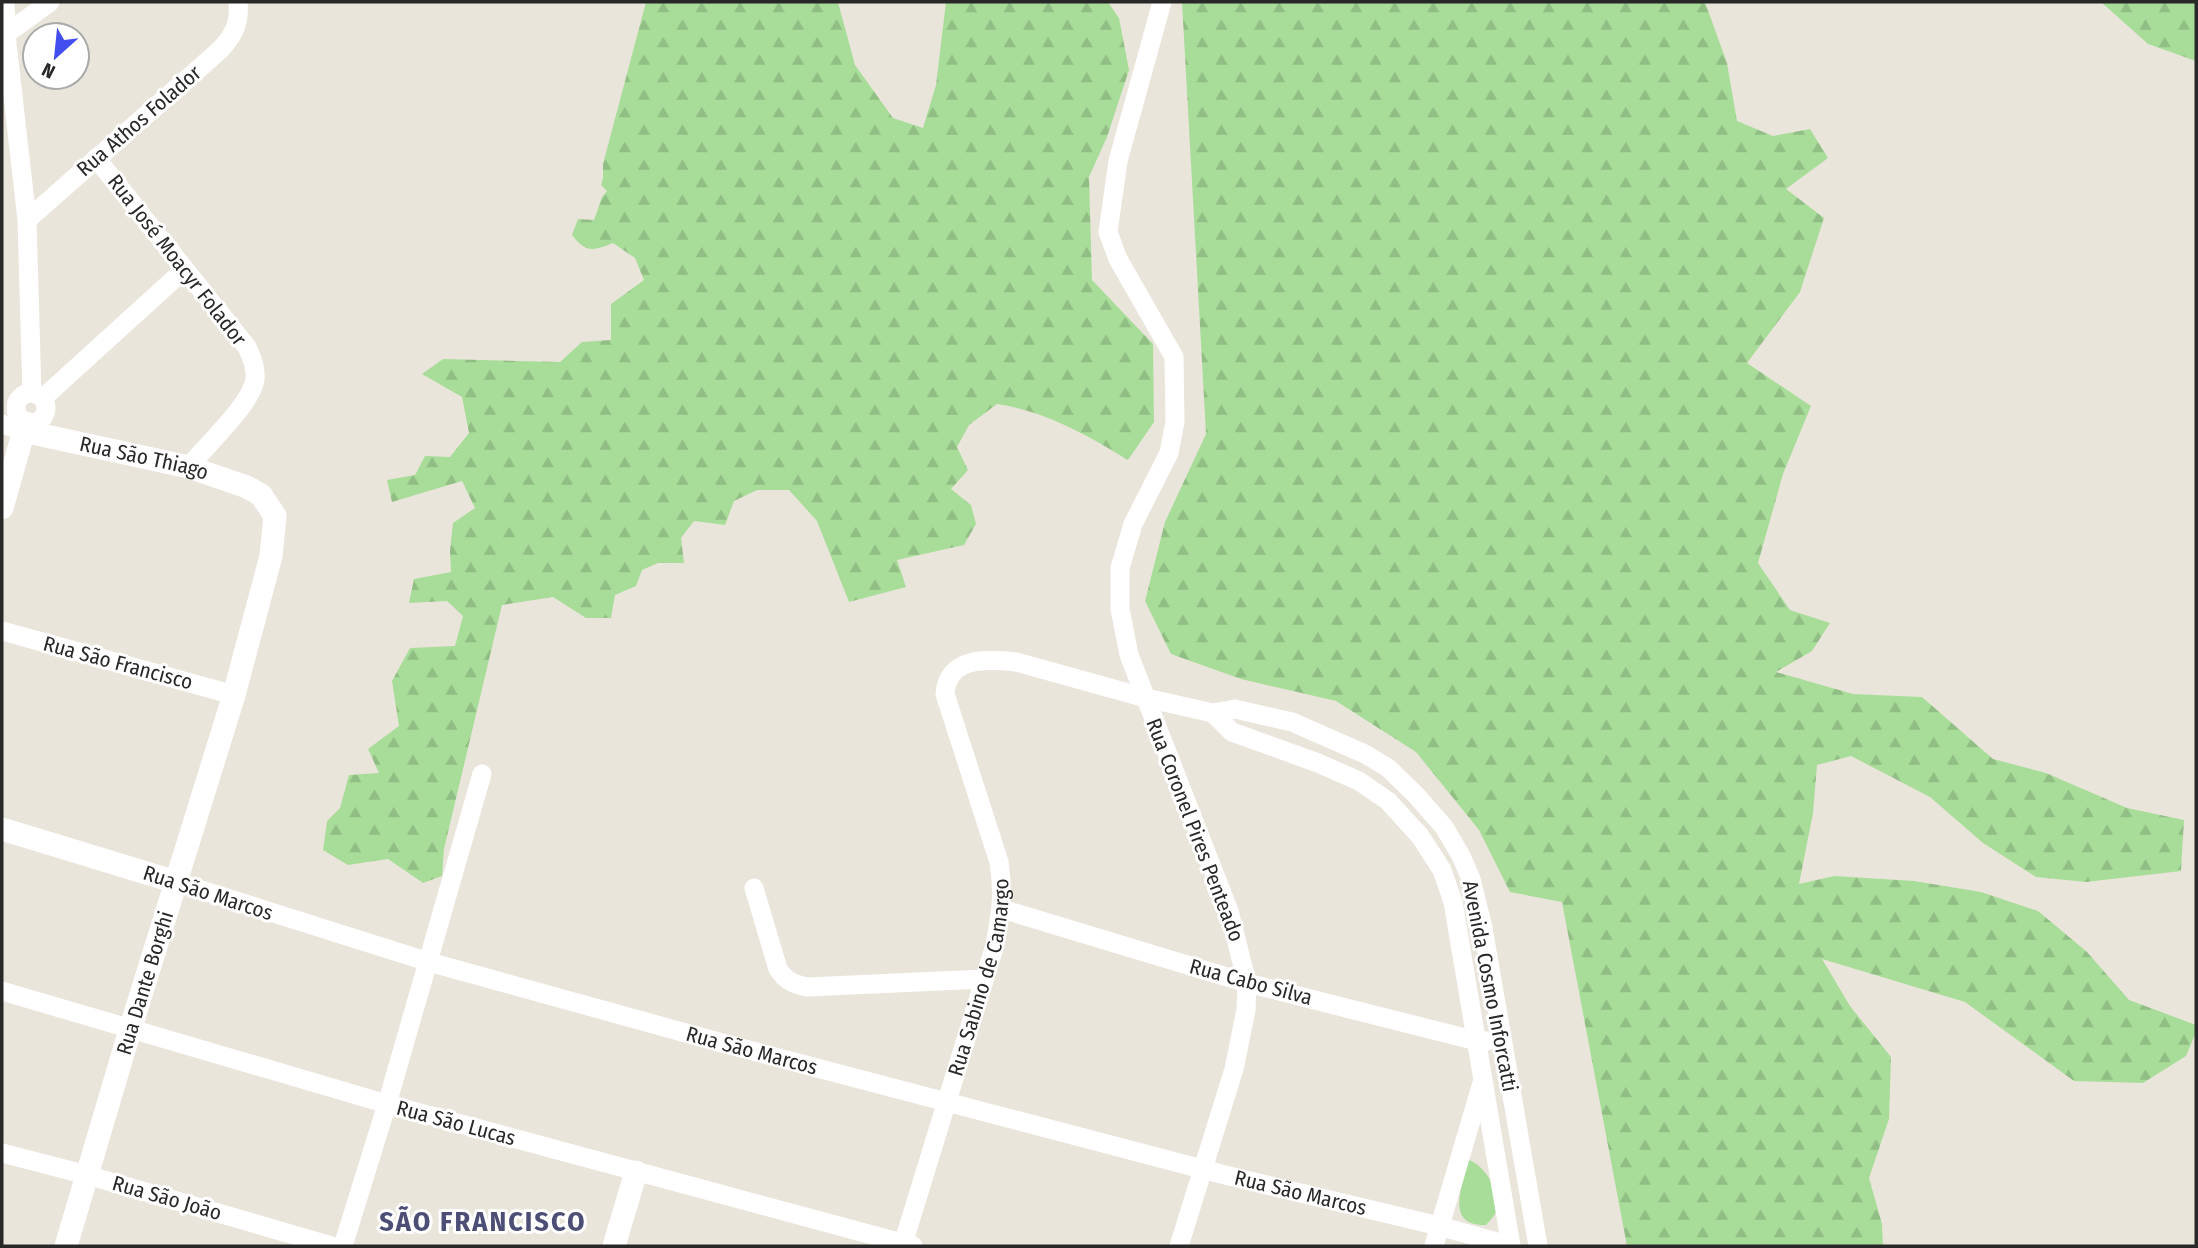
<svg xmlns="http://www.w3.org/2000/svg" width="2198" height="1248" viewBox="0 0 2198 1248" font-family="'Fira Sans Condensed',sans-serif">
<defs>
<pattern id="forest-firs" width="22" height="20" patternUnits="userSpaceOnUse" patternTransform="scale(1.75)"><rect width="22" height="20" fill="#a8dd99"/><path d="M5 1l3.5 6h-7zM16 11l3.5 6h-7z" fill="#91be84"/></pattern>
</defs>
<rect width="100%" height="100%" fill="#eae5da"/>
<path fill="#a8dd99" d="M1468,1160C1483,1163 1499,1190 1498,1205C1497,1214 1491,1219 1486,1225C1443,1226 1464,1184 1468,1160Z"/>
<g fill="url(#forest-firs)">
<path d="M646,2H838L855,65L893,118L923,128L936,85L946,2H1108L1119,18L1129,70L1107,137L1089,177L1092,280L1153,344L1154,422L1128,460C1087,435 1045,411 997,404L969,425L957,447L968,470L951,489L971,505L976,524L964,545L897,560L906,587L849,602L817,521L789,490H757L734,501L725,525L694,521L681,538L684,563H658L642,570L636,586L615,595L611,618H586L553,597L502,605L444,849L442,876L423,883L388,859L348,865L323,850L327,821L340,808L349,775L379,773L368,749L399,726L392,681L410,648L455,646L463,616L447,601L409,603L414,579L451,572L450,551L453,523L475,508L462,481L392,502L387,480L415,475L425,456L450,457L469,433L462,397L422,374L443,359L560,362L582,342L611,340V304L644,280L635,258L613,243C593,251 586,253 572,235L578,219L594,220L602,197L607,191L601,185L603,178V164Z"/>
<polygon points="1182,2 1705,2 1727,63 1737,121 1773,136 1810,129 1828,158 1786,189 1824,218 1800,292 1747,363 1811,406 1783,474 1758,563 1790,610 1830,623 1812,651 1776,672 1853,694 1922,697 1993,759 2046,773 2127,808 2184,820 2181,871 2086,882 2036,877 1983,843 1930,797 1851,756 1817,765 1813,813 1799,884 1834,876 1914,881 1981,892 2038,911 2087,952 2129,1000 2196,1025 2196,1032 2186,1056 2143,1083 2074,1081 1965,1002 1822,959 1850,1006 1891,1057 1889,1119 1869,1178 1882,1224 1883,1246 1627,1246 1562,902 1510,892 1479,830 1416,752 1336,701 1241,679 1171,654 1145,601 1165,522 1206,434"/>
<polygon points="2101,2 2196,2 2196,61 2148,44"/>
</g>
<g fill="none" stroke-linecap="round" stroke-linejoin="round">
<g stroke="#fff" stroke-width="19">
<polyline points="5,2 6,34 27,220 32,393"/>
<polyline points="1162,2 1118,161 1108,232 1118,259 1174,357 1175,422 1169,453 1133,524 1120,568 1120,609 1129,655 1229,911 1247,983 1246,1010 1234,1069 1179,1246"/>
<polyline points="6,34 50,2"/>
<path d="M96,158L247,347C252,358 256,367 255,379C252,404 205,446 189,467"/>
<path d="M27,220L220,50C234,35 240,23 238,2"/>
<circle cx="31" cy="408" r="15"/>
<polyline points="43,398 184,270"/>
<polyline points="2,424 23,431"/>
<polyline points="2,631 234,695"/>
<polyline points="1213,713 1232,732 1318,763 1359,781 1388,801 1420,836 1442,870 1453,902 1511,1246"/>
<path id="s1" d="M176,882L429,962L722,1043L1221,1174L1439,1226L1511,1246"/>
<path d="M754,888L778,969C786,981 793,984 807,987L984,979"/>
<polyline points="1002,909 1247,983 1477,1041 1487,1041"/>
<polyline points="2,991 387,1104 913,1246"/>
<polyline points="2,1153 87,1175 332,1246"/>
<path id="s2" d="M903,1244L995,945C1001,912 1004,895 999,862L945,694C948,656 987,659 1016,662L1146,698L1213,713L1235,709L1292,722L1365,754L1388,768L1415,794L1444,827L1461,856L1471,879L1483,928L1538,1246"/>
<polyline points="343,1246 387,1104 482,774"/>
<polyline points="1434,1246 1482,1083"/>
</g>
<g stroke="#fff" stroke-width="23">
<path id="s3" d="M23,431L189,467L247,487L261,495L275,516L271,556L234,695L130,1030L66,1246"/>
<polyline points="2,508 26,423"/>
<polyline points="2,829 176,882"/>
<polyline points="614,1246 636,1172"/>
<polyline points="903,1246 903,1244"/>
</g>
</g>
<g text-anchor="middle" stroke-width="6" stroke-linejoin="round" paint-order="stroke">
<g font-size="21" fill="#282828" stroke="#fff">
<text transform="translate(139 121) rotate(-41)" y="7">Rua Athos Folador</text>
<text transform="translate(177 260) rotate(52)" y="7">Rua José Moacyr Folador</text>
<text dy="7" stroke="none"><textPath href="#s3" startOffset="124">Rua São Thiago</textPath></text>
<text transform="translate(118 663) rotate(15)" y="7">Rua São Francisco</text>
<text transform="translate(1195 830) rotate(69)" y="7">Rua Coronel Pires Penteado</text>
<text transform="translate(208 893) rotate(18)" y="7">Rua São Marcos</text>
<text dy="7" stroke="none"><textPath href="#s2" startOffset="278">Rua Sabino de Camargo</textPath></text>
<text transform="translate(1251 982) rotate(15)" y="7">Rua Cabo Silva</text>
<text transform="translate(145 983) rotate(-73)" y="7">Rua Dante Borghi</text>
<text transform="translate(1490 986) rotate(79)" y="7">Avenida Cosmo Inforcatti</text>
<text dy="7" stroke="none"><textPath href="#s1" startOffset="600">Rua São Marcos</textPath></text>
<text transform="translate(456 1123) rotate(15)" y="7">Rua São Lucas</text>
<text dy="7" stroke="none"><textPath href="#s1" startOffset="1167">Rua São Marcos</textPath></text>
<text transform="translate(167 1198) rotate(16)" y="7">Rua São João</text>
</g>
<g font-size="28" font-weight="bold" letter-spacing="2" fill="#4c4e75" stroke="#fff">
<text x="483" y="1231">SÃO FRANCISCO</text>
</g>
</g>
<rect width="2198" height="1248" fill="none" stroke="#282828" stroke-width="7"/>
<g transform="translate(56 56) rotate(207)"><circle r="33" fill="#ffffff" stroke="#a9a9a9" stroke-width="2"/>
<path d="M0-5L12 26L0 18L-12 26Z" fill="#434eee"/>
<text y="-10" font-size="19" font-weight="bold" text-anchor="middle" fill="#282828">N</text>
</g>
</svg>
